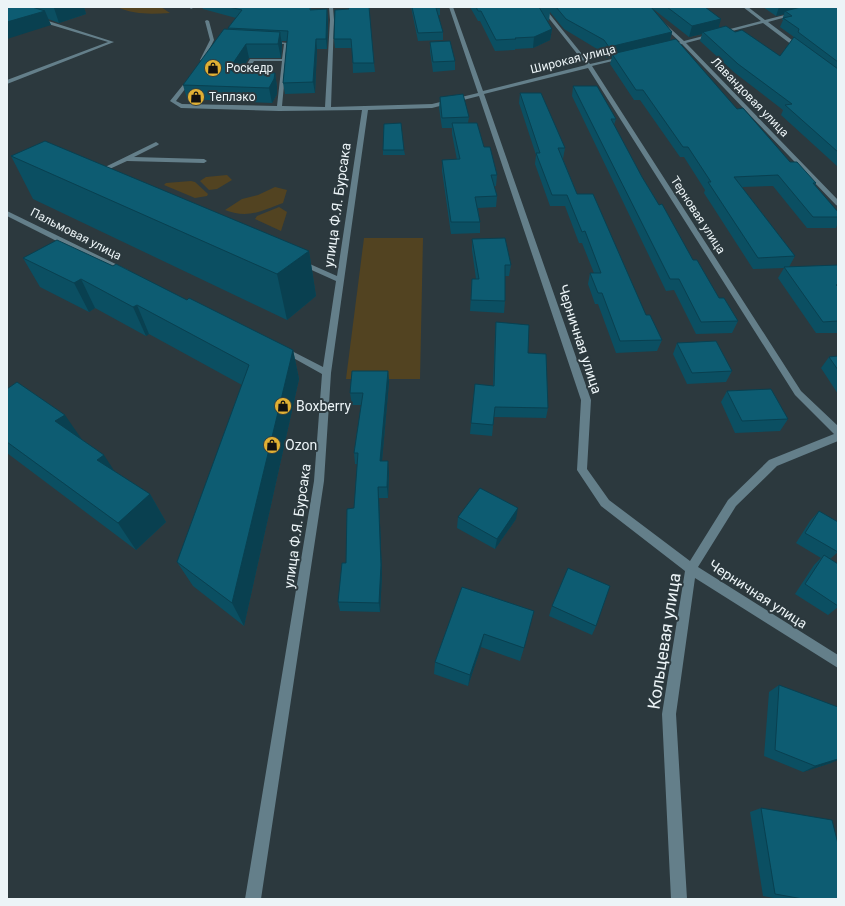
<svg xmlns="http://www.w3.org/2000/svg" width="845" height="906" viewBox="0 0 845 906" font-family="Roboto,sans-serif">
<rect width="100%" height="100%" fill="#2c393e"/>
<g fill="#524321">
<path d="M117,7H161L170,13C151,14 135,15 117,7Z"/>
<polygon points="227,175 232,180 217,189 209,190 200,181 206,177"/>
<polygon points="191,181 195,182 208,194 207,196 195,198 164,185 166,183"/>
<path d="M275,187L287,190L283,203C261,211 248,219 225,210L242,199L258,195Z"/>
<polygon points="279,207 287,212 281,231 255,219 257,216"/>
<polygon points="364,238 423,238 420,379 346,379"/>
</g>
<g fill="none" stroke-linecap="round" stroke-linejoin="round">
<g fill="#647f8a" fill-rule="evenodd">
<polygon points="189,7 193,7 193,8 191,9"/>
<path d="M329,7H333L334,20L331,107L432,104L478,93L449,7H453L483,91L586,65L540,7H544L590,64L625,56V58L592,66L801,391L838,426V441L777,466L736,506L698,567L838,655V668L695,578L676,714L687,899H671L662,714L685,571L601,506L577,470L581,400L479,96L432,108L368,110L331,373L324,481L261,899H245L314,481L322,374L279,350L280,348H286L323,367L336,281L296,263L297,261H303L337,276L362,110L279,111L181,108L170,101L191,75L194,77L176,101L182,104L277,106L282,61H254L240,84L235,83L250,59H282L284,44L266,43L268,41L288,43L282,106L325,107L330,20ZM588,68L795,395L834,434L769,460L728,500L690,561L609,500L587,469L591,400L484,94Z"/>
<polygon points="643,7 647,7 684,41 761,21 743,7 748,7 765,20 816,7 823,7 768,22 804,49 804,51 800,51 763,23 686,43 838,200 838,206 836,205 682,44 666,47 666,45 680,42"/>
<polygon points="35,18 39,18 114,42 7,84 7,80 108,42 35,20"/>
<polygon points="207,20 209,21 214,40 204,60 202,61 200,60 210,40 205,21"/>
<polygon points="156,142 159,144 158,145 134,157 204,159 207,161 204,163 127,161 103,172 99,176 94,175 99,170"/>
<polygon points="7,211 128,270 129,272 125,274 122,274 7,216"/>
</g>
</g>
<g fill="#0b4f62">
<polygon points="7,7 84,7 86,14 59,23 48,19 51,25"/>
<polygon points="202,7 311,7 311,10 327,9 328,20 327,49 317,49 315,93 285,94 283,83 287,41 282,41 282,45 281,58 249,58 240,72 275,73 277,87 277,94 272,103 187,99 183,85 228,30 228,28 236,18 203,9"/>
<polygon points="411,7 440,7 440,15 438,15 443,32 443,40 418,41"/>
<polygon points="470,7 705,7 718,28 735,32 780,56 794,37 780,27 783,20 782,20 784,14 776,16 763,7 838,7 838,166 837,166 781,115 783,110 735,73 700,41 702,34 689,37 652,8 672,32 670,40 737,109 790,162 816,183 815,186 838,212 838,223 836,228 807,228 773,186 742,187 795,256 789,267 838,265 838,333 816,333 778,278 784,268 753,269 704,193 705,190 684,157 680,157 640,100 634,100 610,64 612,57 607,58 602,52 564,29 550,12 549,21 545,19 552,29 550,40 533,48 515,49 515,50 495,51 480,21 478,21"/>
<polygon points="335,10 374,63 375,72 353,73 352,48 335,48 334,39"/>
<polygon points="430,42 455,61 455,70 433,72 430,51"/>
<polygon points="573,86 616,119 614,125 642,177 693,260 719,298 738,321 732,333 696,334 674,290 666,291 572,96"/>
<polygon points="520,93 565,148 563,159 577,194 646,315 662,340 657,351 616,353 598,304 595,304 588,284 590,273 594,273 582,243 579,243 565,206 550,206 535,164 536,155 519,103"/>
<polygon points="440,97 469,117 468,123 484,147 497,175 496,186 494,186 497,196 496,207 478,208 480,222 480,233 451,234 442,171 442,160 457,160 452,134 452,128 442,128 439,108"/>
<polygon points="383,150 404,150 405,155 383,155"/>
<polygon points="11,156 309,251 316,296 287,320 33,199"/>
<polygon points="472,239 511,265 509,276 505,276 505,301 504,313 470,311 472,279 476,279 472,250"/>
<polygon points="23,258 113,266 187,300 293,350 299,379 244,626 193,586 177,562 242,385 149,334 146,336 95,308 89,312 40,287"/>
<polygon points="496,322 528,353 548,408 546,418 494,417 492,436 470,434 475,384 493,386 495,333"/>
<polygon points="677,343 732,371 726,382 687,384 673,354"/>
<polygon points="838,356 838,394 821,368 829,357"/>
<polygon points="388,371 389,382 382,461 389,472 388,498 379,498 382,575 380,612 340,611 338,602 346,563 354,508 358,464 355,464 354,453 361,405 352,405 350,393"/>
<polygon points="7,389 82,440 114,471 150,494 166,522 136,550 7,453"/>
<polygon points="727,391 788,419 780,431 735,433 721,402"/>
<polygon points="819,511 838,552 830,559 838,564 838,607 828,615 795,594 814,565 821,558 796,543 810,521"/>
<polygon points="458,517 516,519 495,549 457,528"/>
<polygon points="462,587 524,648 520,661 481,647 468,686 434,674 435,662"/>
<polygon points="552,606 596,626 592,635 549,616"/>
<polygon points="779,685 831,763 803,772 764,756 769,692"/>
<polygon points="761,808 838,899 779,899 763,896 750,812"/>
</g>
<g fill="#094050">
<polygon points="57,7 84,7 86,14 59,23 54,8"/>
<polygon points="779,7 810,7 785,11 784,14 776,16"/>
<polygon points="328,10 328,20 327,49 326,39"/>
<polygon points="45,11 51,25 7,39 7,22"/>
<polygon points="721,19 718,30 703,32 702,34 689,37 692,26"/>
<polygon points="552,29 550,40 533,48 534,37"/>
<polygon points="280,32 282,45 281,58 278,44"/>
<polygon points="672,32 669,43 612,54 612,57 607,58 609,47"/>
<polygon points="316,39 317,49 315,93 313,82"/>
<polygon points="246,44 249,58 233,83 229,69"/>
<polygon points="275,73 277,87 277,94 272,103 269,88"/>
<polygon points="309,251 316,296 287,320 277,274"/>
<polygon points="81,279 95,308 89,312 74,283"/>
<polygon points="137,305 149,334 146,336 133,307"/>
<polygon points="293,350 299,379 244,626 232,603"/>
<polygon points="388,371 389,382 381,472 380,461"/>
<polygon points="65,415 85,444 55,421"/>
<polygon points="104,455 122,483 97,460"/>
<polygon points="388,461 389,472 388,498 387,487"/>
<polygon points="378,487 379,498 382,575 380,612 379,603"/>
<polygon points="150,494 166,522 136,550 118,523"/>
<polygon points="518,508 516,519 495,549 497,539"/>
<polygon points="484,634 481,647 468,686 470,675"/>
<polygon points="838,759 838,760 831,763 803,772 815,766"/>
</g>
<g fill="#0d5c72" stroke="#094050">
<polygon points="7,7 32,7 45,11 7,22"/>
<polygon points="229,7 310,7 310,10 327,9 326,39 316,39 313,82 283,83 288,31 228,28 242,10"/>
<polygon points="348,7 369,7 374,63 353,63 351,39 334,39 335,10 349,9"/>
<polygon points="412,7 440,7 440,8 436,8 443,32 418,33"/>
<polygon points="476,7 539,7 552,29 534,37 515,38 516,39 496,40 481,11 478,11"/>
<polygon points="556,7 651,7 672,32 609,47 604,40 566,19"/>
<polygon points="667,7 705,7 721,19 692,26"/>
<polygon points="801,7 838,7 838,62 798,32 799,29 783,18 792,16 785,11"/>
<polygon points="726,26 735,32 742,30 780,56 794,37 838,69 838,152 785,105 792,104 738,64 703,32"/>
<polygon points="224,29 280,32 278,44 246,44 229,69 234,72 275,73 274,79 269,88 183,85"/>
<polygon points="676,39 737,109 743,108 790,162 797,162 816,183 813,183 838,212 838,217 813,217 778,175 734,177 795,256 758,258 708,182 711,182 688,147 683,147 643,90 636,90 612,54"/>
<polygon points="450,41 455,61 433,62 430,42"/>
<polygon points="573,86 597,86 616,119 611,119 642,177 659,205 662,204 693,260 697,260 719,298 724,298 738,321 701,322 679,279 670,279"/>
<polygon points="520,93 541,93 565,148 558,148 577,194 593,194 646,315 650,315 662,340 620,341 602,293 598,293 590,273 601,273 585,231 582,232 567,195 552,195 536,153 540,153"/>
<polygon points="463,94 469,117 442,118 440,97"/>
<polygon points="401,123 404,150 383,150 384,124"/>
<polygon points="452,123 477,123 484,147 490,147 497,175 491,175 497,196 475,197 480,222 451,222 442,160 460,159"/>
<polygon points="45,141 309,251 277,274 11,156"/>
<polygon points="505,238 511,265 505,265 505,301 471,300 472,279 479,279 472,239"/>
<polygon points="57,240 113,266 116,264 187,300 189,298 293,350 232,603 177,562 249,365 137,305 133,307 81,279 74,283 23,258"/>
<polygon points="838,265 838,284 836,285 838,287 838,321 823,322 784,267"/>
<polygon points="496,322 529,325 528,353 546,354 548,408 495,407 493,425 471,423 475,384 494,386"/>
<polygon points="716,341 732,371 692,373 677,343"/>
<polygon points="838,356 838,370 829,357"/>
<polygon points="352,371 388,371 380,461 388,461 387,487 378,487 381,565 379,603 338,602 342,563 346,563 347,509 354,508 358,453 354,453 363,393 350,393"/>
<polygon points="17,382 65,415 55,421 104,455 97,460 150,494 118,523 7,442 7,389"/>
<polygon points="771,389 788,419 742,421 727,391"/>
<polygon points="480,488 518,508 497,539 458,517"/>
<polygon points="819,511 838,522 838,552 805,533"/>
<polygon points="824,555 838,564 838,606 805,584"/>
<polygon points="568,568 610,586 596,626 552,606"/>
<polygon points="462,587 534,611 524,648 484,634 470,675 435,662"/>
<polygon points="779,685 838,707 838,759 815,766 775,750"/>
<polygon points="761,808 832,820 838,844 838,899 803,899 775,894"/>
</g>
<defs>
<g id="shop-disc" transform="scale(0.9)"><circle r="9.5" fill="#e0b034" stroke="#2c393e"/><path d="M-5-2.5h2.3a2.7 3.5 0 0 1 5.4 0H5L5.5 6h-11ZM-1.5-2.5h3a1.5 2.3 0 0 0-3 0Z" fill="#111"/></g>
</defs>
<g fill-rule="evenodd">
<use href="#shop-disc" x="213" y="68"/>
<use href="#shop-disc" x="196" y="97"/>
<use href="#shop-disc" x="283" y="406"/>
<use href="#shop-disc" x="272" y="445"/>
</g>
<g text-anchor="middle" stroke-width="4" stroke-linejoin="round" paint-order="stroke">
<g font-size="12" fill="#ecf4f7" stroke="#2c393e">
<text transform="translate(573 59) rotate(-14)" y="4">Широкая улица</text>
<text transform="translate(750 97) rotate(46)" y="4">Лавандовая улица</text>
<text transform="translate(698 215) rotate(57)" y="4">Терновая улица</text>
<text transform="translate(76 234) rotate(27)" y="4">Пальмовая улица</text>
</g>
<g font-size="12" fill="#ecf4f7" stroke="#2c393e" text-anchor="start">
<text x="226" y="72">Роскедр</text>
<text x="209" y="101">Теплэко</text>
</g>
<g font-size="14" fill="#ecf4f7" stroke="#2c393e">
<text transform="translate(337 205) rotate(-82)" y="5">улица Ф.Я. Бурсака</text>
<text transform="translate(580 339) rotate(72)" y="5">Черничная улица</text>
<text transform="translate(297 526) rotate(-82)" y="5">улица Ф.Я. Бурсака</text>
<text transform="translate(758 594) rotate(33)" y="5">Черничная улица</text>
</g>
<g font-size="14" fill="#ecf4f7" stroke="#2c393e" text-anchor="start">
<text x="296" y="411">Boxberry</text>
<text x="285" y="450">Ozon</text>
</g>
<g font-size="17" fill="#ecf4f7" stroke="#2c393e">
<text transform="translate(664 641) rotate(-81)" y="6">Кольцевая улица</text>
</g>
</g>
<rect width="845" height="906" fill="none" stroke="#ecf4f7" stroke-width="16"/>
</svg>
